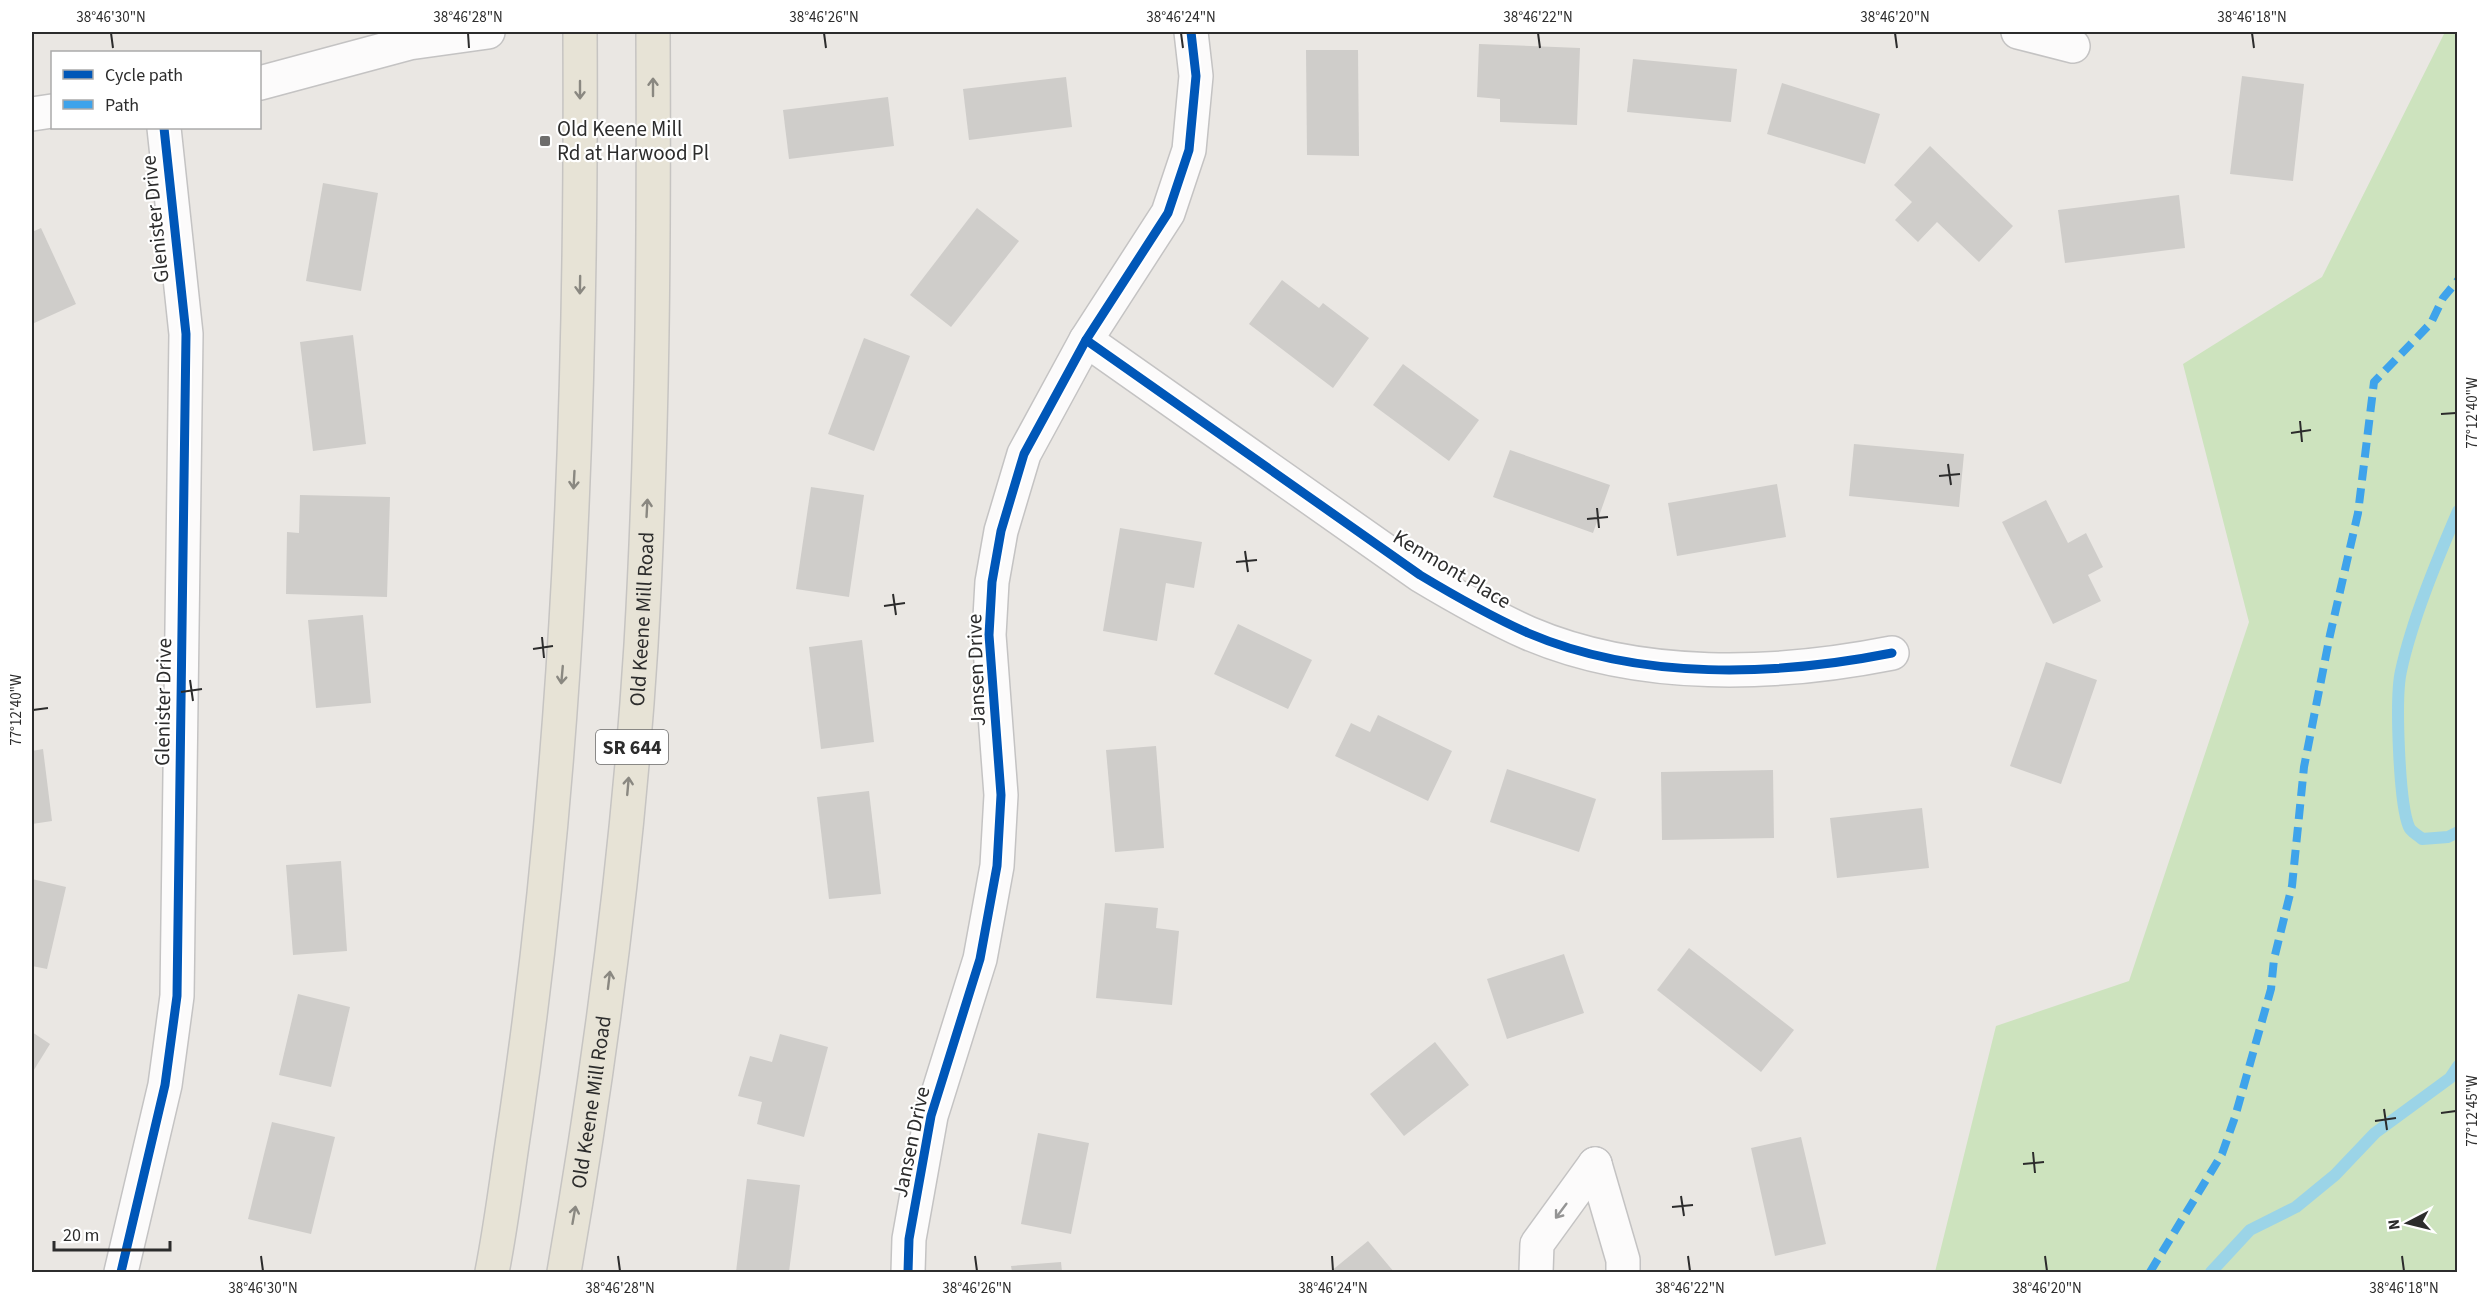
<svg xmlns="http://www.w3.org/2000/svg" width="2489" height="1304" viewBox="0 0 2489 1304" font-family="'Source Sans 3',sans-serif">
<rect width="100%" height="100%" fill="#eae7e3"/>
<polygon fill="#cde3be" points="2445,32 2458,32 2457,1272 1935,1272 1996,1026 2129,981 2249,622 2183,364 2322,277"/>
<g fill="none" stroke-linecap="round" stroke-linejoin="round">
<g stroke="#9bd4e7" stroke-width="12">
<path d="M2458,511C2437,560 2412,620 2401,671C2395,697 2399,804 2409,827C2411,832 2418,835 2422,839L2448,837L2458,832"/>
<polyline points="2211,1272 2250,1230 2296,1207 2335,1175 2375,1133 2450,1078 2458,1066"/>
</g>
</g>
<g fill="#cfcdca">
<polygon points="1479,44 1580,48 1577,125 1500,122 1500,99 1477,97"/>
<polygon points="1306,50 1358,50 1359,156 1307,155"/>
<polygon points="1633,59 1737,69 1731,122 1627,112"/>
<polygon points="2242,76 2304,84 2293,181 2230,174"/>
<polygon points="1066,77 1072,127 969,140 963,89"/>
<polygon points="1782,83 1880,114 1865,164 1767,134"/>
<polygon points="888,97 894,146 789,159 783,110"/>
<polygon points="1930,146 2013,226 1979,262 1937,222 1918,242 1895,220 1912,202 1894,185"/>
<polygon points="323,183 378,193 361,291 306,281"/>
<polygon points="2179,195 2185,248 2065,263 2058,210"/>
<polygon points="977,208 1019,241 951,327 910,295"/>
<polygon points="41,228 76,304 32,324 32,232"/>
<polygon points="1282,280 1319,308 1323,303 1369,338 1333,388 1249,324"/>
<polygon points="353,335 366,444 313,451 300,342"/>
<polygon points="864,338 910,356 874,451 828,434"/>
<polygon points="1403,364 1479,420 1449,461 1373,405"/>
<polygon points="1854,444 1964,454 1959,507 1849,496"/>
<polygon points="1510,450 1610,485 1593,533 1493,497"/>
<polygon points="1777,484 1786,537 1677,556 1668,503"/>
<polygon points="811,487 864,495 849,597 796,589"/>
<polygon points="300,495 390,497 387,597 286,594 287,532 299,533"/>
<polygon points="2046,500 2068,543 2086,533 2103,567 2088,575 2101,601 2053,624 2002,522"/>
<polygon points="1120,528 1202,542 1194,588 1166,583 1157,641 1103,631"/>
<polygon points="363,615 371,703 316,708 308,620"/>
<polygon points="1238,624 1312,660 1288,709 1214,674"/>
<polygon points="862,640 874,742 821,749 809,647"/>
<polygon points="2046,662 2097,680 2061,784 2010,766"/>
<polygon points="1378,715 1452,751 1428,801 1335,756 1351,723 1370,732"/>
<polygon points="1156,746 1164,848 1115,852 1106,750"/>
<polygon points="43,749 52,821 32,824 32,751"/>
<polygon points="1507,769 1596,799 1579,852 1490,822"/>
<polygon points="1773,770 1774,838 1662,840 1661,772"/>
<polygon points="869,791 881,894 829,899 817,797"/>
<polygon points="1922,808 1929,868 1837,878 1830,818"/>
<polygon points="341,861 347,951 293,955 286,865"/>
<polygon points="32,879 66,887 47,969 32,966"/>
<polygon points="1105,903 1158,908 1156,928 1179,931 1172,1005 1096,998"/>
<polygon points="1689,948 1794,1030 1761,1072 1657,990"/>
<polygon points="1564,954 1584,1013 1507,1039 1487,979"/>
<polygon points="298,994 350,1007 331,1087 279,1075"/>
<polygon points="32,1032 50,1044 32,1073"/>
<polygon points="780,1034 828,1047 804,1137 757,1124 762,1102 738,1096 750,1056 772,1062"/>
<polygon points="1435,1042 1469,1085 1404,1136 1370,1094"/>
<polygon points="272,1122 335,1137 311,1234 248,1219"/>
<polygon points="1038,1133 1089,1143 1071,1234 1021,1224"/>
<polygon points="1801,1137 1826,1244 1775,1256 1751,1148"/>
<polygon points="747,1179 800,1185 789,1272 736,1272"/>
<polygon points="1368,1241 1394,1272 1330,1272"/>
<polygon points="1061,1262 1062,1272 1012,1272 1011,1266"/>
</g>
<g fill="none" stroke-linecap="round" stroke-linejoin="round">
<g stroke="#c4c3c3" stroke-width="36">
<g id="minor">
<polyline points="2018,32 2073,46"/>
<polyline points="260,83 409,43 488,32"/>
<polyline points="32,114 52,111"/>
<path d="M1086,340L1420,575C1455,596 1490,616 1528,633C1640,681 1776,676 1892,653"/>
<polyline points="1595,1164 1623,1260 1623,1272"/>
<polyline points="121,1272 165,1085 177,996 186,334 164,128"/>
<polyline points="908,1272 909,1239 931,1116 980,959 997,866 1001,795 989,635 992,582 1001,531 1024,454 1086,340 1168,213 1189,150 1196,76 1191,32"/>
<polyline points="1536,1272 1537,1244 1595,1164"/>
</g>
</g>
<g stroke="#c6c4c2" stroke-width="36">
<g id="major">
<path d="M492,1272C502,1221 508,1169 516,1118C569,758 582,395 580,32"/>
<path id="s1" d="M564,1272C600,1065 628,855 641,645C653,441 654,236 653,32"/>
</g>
</g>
<use href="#minor" stroke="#fcfbfb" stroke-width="33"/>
<use href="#major" stroke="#e7e3d6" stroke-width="33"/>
<polyline stroke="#3ea3eb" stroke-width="8" stroke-dasharray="15 8" stroke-linecap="butt" points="2150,1272 2222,1154 2235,1117 2271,989 2274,959 2292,886 2304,767 2330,635 2358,513 2374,382 2431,323 2443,298 2458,280"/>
<g stroke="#fff" stroke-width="13">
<g id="cycleway">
<path d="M1086,340L1420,575C1455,596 1490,616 1528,633C1640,681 1776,676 1892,653"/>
<polyline points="121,1272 165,1085 177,996 186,334 164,128"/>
<polyline points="908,1272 909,1239 931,1116 980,959 997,866 1001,795 989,635 992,582 1001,531 1024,454 1086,340 1168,213 1189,150 1196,76 1191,32"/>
</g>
</g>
<use href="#cycleway" stroke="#0057b8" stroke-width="9"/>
</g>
<defs><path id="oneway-shaft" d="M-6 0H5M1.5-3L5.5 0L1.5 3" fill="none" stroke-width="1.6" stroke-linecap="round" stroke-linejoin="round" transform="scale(1.5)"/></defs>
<g stroke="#8a8881">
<use href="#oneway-shaft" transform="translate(653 87) rotate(-90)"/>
<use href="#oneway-shaft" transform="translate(580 90) rotate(90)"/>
<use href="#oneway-shaft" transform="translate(580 285) rotate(91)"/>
<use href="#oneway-shaft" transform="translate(574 480) rotate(93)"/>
<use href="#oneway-shaft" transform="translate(647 508) rotate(-87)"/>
<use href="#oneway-shaft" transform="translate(562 675) rotate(95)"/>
<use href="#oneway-shaft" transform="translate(628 786) rotate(-85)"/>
<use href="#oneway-shaft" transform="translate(609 980) rotate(-83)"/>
<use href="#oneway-shaft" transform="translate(574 1215) rotate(-80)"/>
</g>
<use stroke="#949494" href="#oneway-shaft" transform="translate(1561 1211) rotate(127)"/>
<path fill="none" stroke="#2c2c2c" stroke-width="2" d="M111,33L113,48M468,33L469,48M824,33L826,48M1181,33L1183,48M1538,33L1540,48M1895,33L1897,48M2252,33L2254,48M2441,414L2456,413M2300,421L2302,442M2291,433L2311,430M1948,464L1951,485M1939,476L1960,474M1597,508L1599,528M1587,519L1608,517M1245,551L1248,572M1236,562L1257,560M893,594L896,615M884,606L905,603M542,637L544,658M533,649L553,646M190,680L193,701M181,692L202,689M33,710L48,708M2384,1109L2387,1130M2441,1113L2456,1111M2375,1121L2396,1118M2033,1152L2035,1173M2023,1164L2044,1162M1681,1196L1684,1216M1672,1207L1693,1205M261,1256L263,1271M618,1256L620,1271M975,1256L977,1271M1332,1256L1333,1271M1688,1256L1690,1271M2045,1256L2047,1271M2402,1256L2404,1271"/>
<rect fill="#6e6d6c" stroke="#fff" stroke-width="2" x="539" y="135" width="12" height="12" rx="3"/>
<g text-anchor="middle" stroke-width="4.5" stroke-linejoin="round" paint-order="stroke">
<rect fill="#fff" stroke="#6b6b6b" stroke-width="1.5" x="596" y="730" width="72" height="34" rx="4.5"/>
<g font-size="20" font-weight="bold" fill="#2c2c2c">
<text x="632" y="754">SR 644</text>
</g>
<g font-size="21" fill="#2c2c2c" stroke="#fff" text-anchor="start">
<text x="557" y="136">Old Keene Mill<tspan x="557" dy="24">Rd at Harwood Pl</tspan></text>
</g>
<g font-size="21" fill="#2c2c2c" stroke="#fff">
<text transform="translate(155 219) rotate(-96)" y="7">Glenister Drive</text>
<text transform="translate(1452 569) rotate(31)" y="7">Kenmont Place</text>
<text dy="7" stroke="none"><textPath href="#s1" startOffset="658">Old Keene Mill Road</textPath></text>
<text transform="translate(976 670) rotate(-92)" y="7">Jansen Drive</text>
<text transform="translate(163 702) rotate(-89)" y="7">Glenister Drive</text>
<text dy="7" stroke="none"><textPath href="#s1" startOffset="172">Old Keene Mill Road</textPath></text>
<text transform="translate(911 1142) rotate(-78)" y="7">Jansen Drive</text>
</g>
</g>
<rect width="2489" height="1304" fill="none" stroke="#ffffff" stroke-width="66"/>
<rect x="51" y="51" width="210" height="78" fill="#ffffff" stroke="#ababab" stroke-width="1.5"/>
<rect x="63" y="70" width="30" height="9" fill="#0057b8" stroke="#ababab" stroke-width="1.5"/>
<text x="105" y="81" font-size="18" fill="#2c2c2c">Cycle path</text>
<rect x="63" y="100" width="30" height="9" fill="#3ea3eb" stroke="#ababab" stroke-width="1.5"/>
<text x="105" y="111" font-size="18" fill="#2c2c2c">Path</text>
<g transform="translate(2408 1223) rotate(263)" stroke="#ffffff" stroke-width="4.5" paint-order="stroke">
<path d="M0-4.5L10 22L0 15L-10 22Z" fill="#2c2c2c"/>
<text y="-9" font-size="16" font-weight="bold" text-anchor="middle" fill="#2c2c2c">N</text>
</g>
<path d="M54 1241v9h116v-9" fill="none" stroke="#2c2c2c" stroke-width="3"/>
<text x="63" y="1241" font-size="18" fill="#2c2c2c" stroke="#ffffff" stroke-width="4.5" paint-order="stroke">20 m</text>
<rect x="33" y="33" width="2423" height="1238" fill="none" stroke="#2c2c2c" stroke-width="2"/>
<g font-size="15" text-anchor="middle" fill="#2c2c2c">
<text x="111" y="22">38°46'30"N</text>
<text x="468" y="22">38°46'28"N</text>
<text x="824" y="22">38°46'26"N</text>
<text x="1181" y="22">38°46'24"N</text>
<text x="1538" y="22">38°46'22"N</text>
<text x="1895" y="22">38°46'20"N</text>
<text x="2252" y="22">38°46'18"N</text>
<text transform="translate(2472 413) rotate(-90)" y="5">77°12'40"W</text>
<text transform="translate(16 710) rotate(-90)" y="5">77°12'40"W</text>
<text transform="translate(2472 1111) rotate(-90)" y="5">77°12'45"W</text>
<text x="263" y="1293">38°46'30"N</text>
<text x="620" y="1293">38°46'28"N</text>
<text x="977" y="1293">38°46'26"N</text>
<text x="1333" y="1293">38°46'24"N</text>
<text x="1690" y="1293">38°46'22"N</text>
<text x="2047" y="1293">38°46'20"N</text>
<text x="2404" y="1293">38°46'18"N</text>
</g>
</svg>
